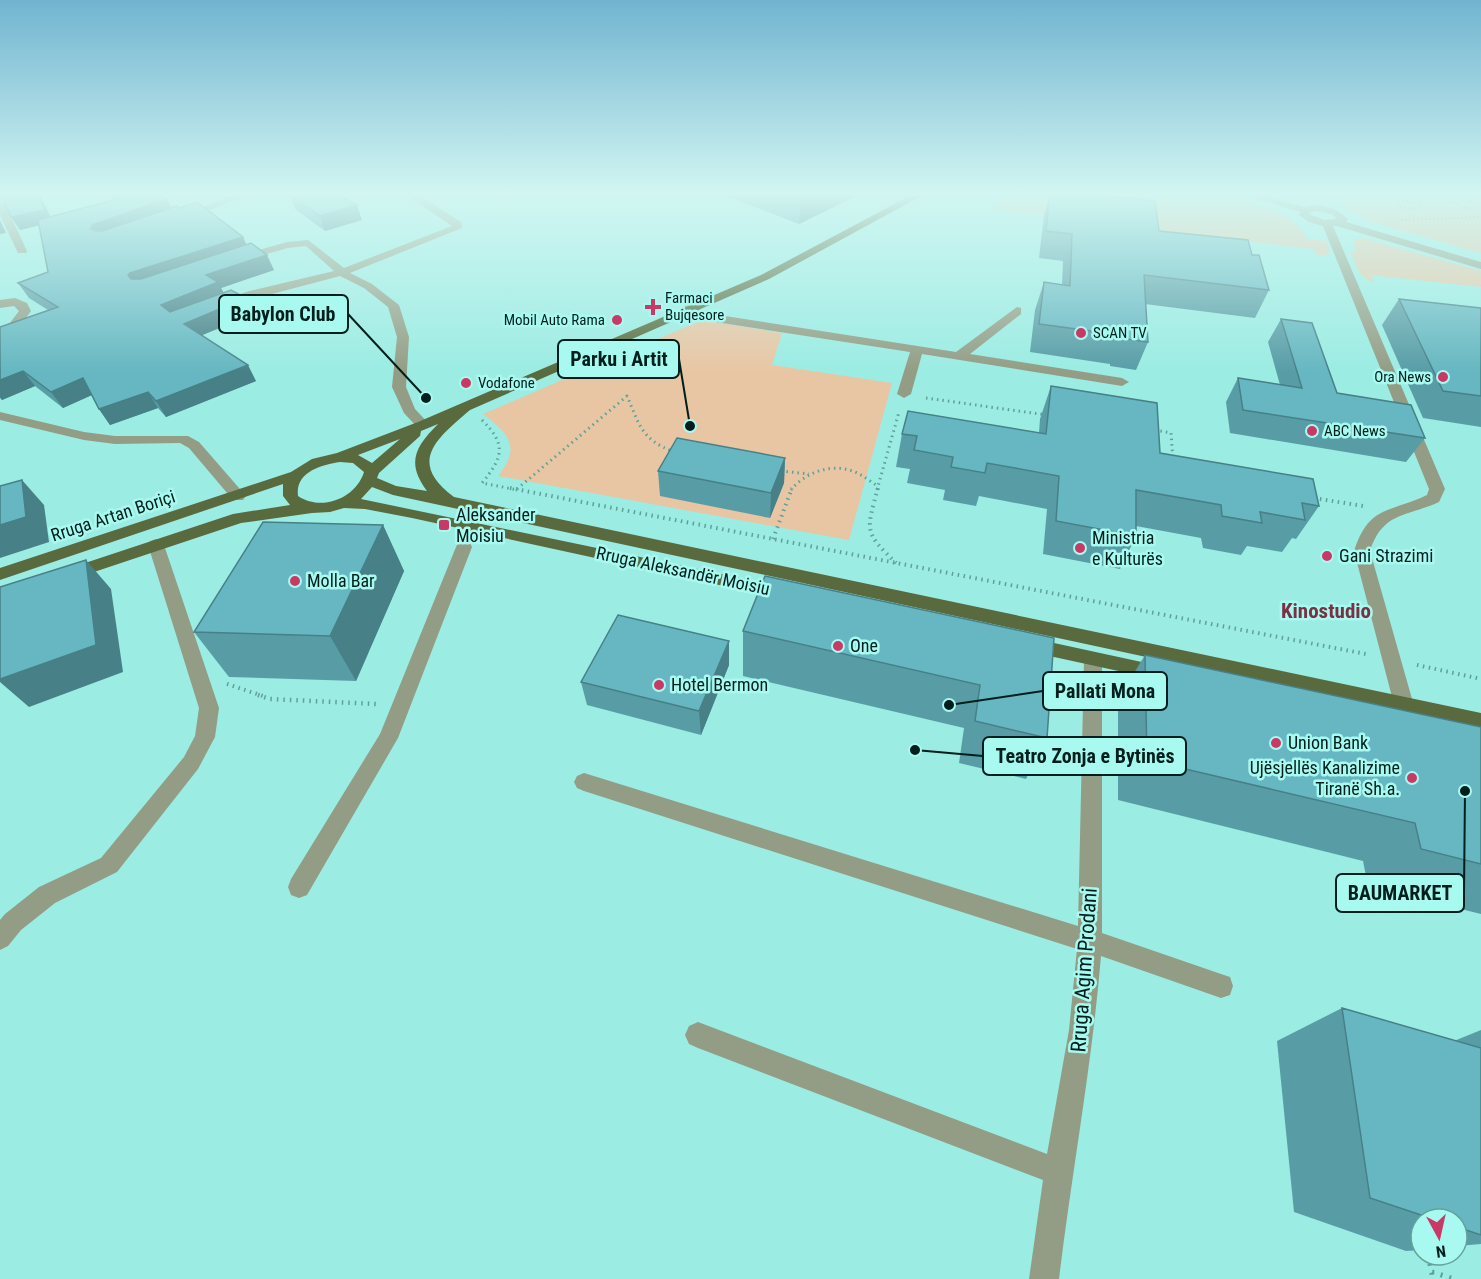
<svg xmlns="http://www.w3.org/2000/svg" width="1481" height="1279" viewBox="0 0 1481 1279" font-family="'Roboto Condensed',sans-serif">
<rect width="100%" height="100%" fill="#9bece3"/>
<g fill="#e8c6a4">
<polygon points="1011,193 1221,193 1282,214 1302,229 1307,239 1326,241 1330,251 1326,255 1317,255 1314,249 1201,236 1195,241 1145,227 992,209"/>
<polygon points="1352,193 1481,193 1481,253 1372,222 1342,207"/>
<path d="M1362,238L1481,271V287L1371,275L1374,282C1358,278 1356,264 1350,251H1356L1353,241Z"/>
<path d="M702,320L782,333L772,365L892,383L849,540L498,476C521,448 510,434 483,414Z"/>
</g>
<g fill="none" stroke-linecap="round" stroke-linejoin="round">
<g stroke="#61a099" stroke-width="2" stroke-dasharray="1 3" stroke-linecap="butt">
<polyline points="1422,193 1472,209"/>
<polyline points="1452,193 1478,206"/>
<path d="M1399,200L1411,201L1421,206C1413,211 1404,208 1396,204Z"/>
<polyline points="1411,201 1413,193"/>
<polyline points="1401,220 1481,217"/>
</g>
<g stroke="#61a099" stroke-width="3" stroke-dasharray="1.5 4" stroke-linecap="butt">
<polyline points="926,398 1047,415"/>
<path d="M482,420C507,445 503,457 482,483L518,490"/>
<polyline points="1155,430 1171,433 1173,460"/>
<polyline points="781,471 809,474"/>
<path d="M517,489L627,396C640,426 641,439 674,452"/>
<path d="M791,490C806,471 835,462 857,473C864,476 871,482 878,486"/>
<polyline points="877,490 899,412"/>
</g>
<g stroke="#61a099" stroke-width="4" stroke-dasharray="1.5 4.5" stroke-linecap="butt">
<polyline points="510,488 1366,654"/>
<path d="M878,488C866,531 864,532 896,563"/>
<polyline points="1314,498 1363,506"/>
<polyline points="773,539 792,488"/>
<polyline points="1417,665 1481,679"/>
<polyline points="227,684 263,696"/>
</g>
<polyline stroke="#61a099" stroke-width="4.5" stroke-dasharray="1.5 5" stroke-linecap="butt" points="258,695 270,699 376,704"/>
<g stroke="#61a099" stroke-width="5" stroke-dasharray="2 7" stroke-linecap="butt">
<polyline points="1428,1255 1433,1279"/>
<polyline points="1432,1272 1454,1279"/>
</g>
<g fill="#939d85" fill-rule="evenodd">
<polygon points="239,193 253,193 186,219 177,217"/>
<polygon points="403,193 415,193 461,222 462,228 350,273 372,284 399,305 409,337 406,387 415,409 430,425 423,429 418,428 404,413 392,387 397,337 388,307 364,288 340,276 219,308 213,304 246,292 334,271 306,246 288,248 241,261 236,258 237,256 287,242 308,240 344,268 452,226"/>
<path d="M1239,193H1255L1304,207L1317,205L1335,209L1348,219L1346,222L1481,262V269L1337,226H1333L1445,489L1439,502C1407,517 1383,511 1370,551L1418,720L1415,726L1408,728L1401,726L1398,720L1354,551C1369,505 1389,513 1427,495L1429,489L1323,226L1309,222L1299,215L1300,212ZM1317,211L1332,214L1337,219L1324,220L1309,214L1311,212Z"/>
<polygon points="0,201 5,204 27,251 26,253 18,253 17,251 0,215"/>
<polygon points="15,298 27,303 31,311 4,348 0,349 0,336 19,311 14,306 0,308 0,300"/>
<polygon points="689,305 712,314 956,352 1017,307 1021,308 1021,314 970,354 1122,378 1129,382 1122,386 922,354 911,394 904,398 897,394 910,352 709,321 685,312 685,306"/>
<polygon points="0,412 84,432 115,436 188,436 199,442 246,496 243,500 233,500 189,448 180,443 115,444 84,440 0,420"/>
<polygon points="156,539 162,541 164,545 219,708 215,737 198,769 117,872 55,903 21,930 8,946 0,950 0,920 5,914 39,887 101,858 184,757 195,736 199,708 148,545 150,541"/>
<polygon points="464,541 470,543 472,547 398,738 307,895 299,898 291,895 288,887 291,879 380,734 456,547 458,543"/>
<path d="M1093,652L1099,654L1102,659V933L1221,974L1230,977L1233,986L1230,995L1221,998L1101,956C1092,1065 1072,1171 1059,1279H1029L1043,1180L698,1048L689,1044L685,1035L689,1026L698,1022L1047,1154L1069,1030L1077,949L584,791L577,788L574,782L577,776L584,773L1078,926L1084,659L1087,654Z"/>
</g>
<g fill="#586a3e" fill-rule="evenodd">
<path d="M915,193H927L769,279L470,410C436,439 407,462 454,497L1481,713V729L393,495L372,487L361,499L784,587L790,589L793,593L790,597L784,599L412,518L365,509L344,508L330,512L312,513L241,523L70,580L64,578L62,574L64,570L233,514L290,505L283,496V484L0,580V568L291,472L312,459L337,453L418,422L761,275ZM438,424C415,447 406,463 427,491L396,486L377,478L379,473L420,436L421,431ZM400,439L372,463L358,455ZM340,462L353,463L364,472C356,498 322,512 298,496C295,472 321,465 340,462Z"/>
<polygon points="1031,638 1160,666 1167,668 1169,673 1167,678 1160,680 1031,652 1025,650 1022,645 1025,640"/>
</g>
</g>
<g fill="#589da6">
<polygon points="0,193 39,193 50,217 113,200 109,193 158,193 167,199 171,207 247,245 274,270 221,288 224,293 246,298 253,314 202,335 256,381 166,417 158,408 110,425 99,409 92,395 63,408 35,386 2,400 0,398 0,327 48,310 29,298 18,283 48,272 39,225 20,230 4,201 0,199"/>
<polygon points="719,193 862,193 799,224"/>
<polygon points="1050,193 1081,193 1159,231 1252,255 1269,290 1255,318 1145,304 1148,342 1136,370 1110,366 1110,364 1030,352 1035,310 1044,282 1062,285 1063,261 1039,258 1044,215"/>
<polygon points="289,195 362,220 325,231 295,209"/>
<polygon points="1399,299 1481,308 1481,427 1423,418 1382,325"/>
<polygon points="1281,319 1337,393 1425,438 1406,462 1230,433 1226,402 1238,378 1280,385 1268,342"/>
<polygon points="1051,386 1160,453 1319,506 1296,539 1292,538 1282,552 1247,546 1241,555 1203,548 1201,538 1136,526 1136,536 1120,569 1043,554 1047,509 979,496 976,506 943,500 945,490 907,483 910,469 896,467 902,434 1039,433 1040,419"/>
<polygon points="785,458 784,483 770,518 660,496 658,471"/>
<polygon points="383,525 404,571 356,681 229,677 194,632"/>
<polygon points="743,631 1054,638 1047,738 1026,779 959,763 964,728 743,676"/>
<polygon points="1145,655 1481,727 1481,914 1368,886 1363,861 1118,800 1118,699"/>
<polygon points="729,665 701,735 587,705 581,682"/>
<polygon points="1342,1008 1454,1041 1481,1030 1481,1244 1457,1246 1457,1219 1421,1219 1421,1250 1406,1251 1294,1212 1277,1041"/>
</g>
<g fill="#478087">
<polygon points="37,193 39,193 53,222 20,230 11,217"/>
<polygon points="806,193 862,193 799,224 801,196"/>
<polygon points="167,199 174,213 100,243 91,229 92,225"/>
<polygon points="357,205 362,220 325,231 320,216"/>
<polygon points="0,220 6,233 0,234"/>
<polygon points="243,237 250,252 138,288 128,275 130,273"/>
<polygon points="267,255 274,270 221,288 226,297 170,320 161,305 206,275"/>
<polygon points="246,298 253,314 193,339 184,324"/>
<polygon points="248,365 256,381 166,417 156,401"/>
<polygon points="23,371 35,386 2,400 0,397 0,380"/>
<polygon points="83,378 94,394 63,408 51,392"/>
<polygon points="148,392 158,408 110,425 99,409"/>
<polygon points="785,458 784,483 770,518 771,493"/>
<polygon points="22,480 44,505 49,542 0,558 0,525"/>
<polygon points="383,525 404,571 356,681 330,636"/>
<polygon points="86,560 111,589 123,672 29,707 0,682 0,679"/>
<polygon points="729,641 729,665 701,735 699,711"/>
</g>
<g fill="#66b7c1" stroke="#478087" stroke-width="1.5">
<polygon points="0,193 37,193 45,210 11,217"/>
<polygon points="114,193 158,193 167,199 92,225 91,229 96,231 102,231 177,206 180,208 197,202 243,237 130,273 128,275 131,279 141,279 251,243 267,255 206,275 218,282 161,305 170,312 231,290 246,298 184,324 248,365 156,401 148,392 99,409 83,378 51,392 23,371 0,380 0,327 58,307 18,283 48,272 38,220 121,198"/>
<polygon points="294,193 334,193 357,205 320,216 289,195"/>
<polygon points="794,193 806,193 801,196"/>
<polygon points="1050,193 1081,193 1155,201 1159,231 1248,240 1252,255 1259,255 1269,290 1144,275 1148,342 1121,338 1121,335 1039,324 1044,282 1070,286 1072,234 1046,231"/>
<polygon points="1399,299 1481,308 1481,396 1443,391"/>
<polygon points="1281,319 1312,323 1337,393 1411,405 1425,438 1243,410 1238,378 1302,388"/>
<polygon points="1051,386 1157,403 1160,453 1313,479 1319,506 1302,503 1305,520 1260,512 1262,523 1222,516 1221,505 1136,490 1136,536 1056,521 1059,476 987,463 985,473 951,467 953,457 914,450 917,436 902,434 908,411 1046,434"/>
<polygon points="677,438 785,458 771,493 658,471"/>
<polygon points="22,480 26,517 0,525 0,486"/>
<polygon points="263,522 383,525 330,636 194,632"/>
<polygon points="86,560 96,645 0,679 0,587"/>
<polygon points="765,576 1054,638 1047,738 975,721 980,685 743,631"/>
<polygon points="618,615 729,641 699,711 581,682"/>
<polygon points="1145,655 1481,727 1481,864 1421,849 1415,823 1147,760"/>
<polygon points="1342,1008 1481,1048 1481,1235 1457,1227 1457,1219 1433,1219 1370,1198"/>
</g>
<linearGradient id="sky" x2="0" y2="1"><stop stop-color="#71b4d0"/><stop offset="0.52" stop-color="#d2f6f2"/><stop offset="1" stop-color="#d2f6f2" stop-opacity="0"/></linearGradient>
<rect width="1481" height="372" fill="url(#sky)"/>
<g fill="#c83a65" stroke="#a8faf0" stroke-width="2">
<path d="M650 298h6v6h6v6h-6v6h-6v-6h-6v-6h6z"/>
<circle cx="617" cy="320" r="6"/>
<circle cx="1081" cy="333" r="6"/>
<circle cx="1443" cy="377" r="6"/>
<circle cx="466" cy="383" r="6"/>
<circle cx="1312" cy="431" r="6"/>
<rect x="438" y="519" width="12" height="12" rx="3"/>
<circle cx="1080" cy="548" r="6"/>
<circle cx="1327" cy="556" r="6"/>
<circle cx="295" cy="581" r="6"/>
<circle cx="838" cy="646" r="6"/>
<circle cx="659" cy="685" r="6"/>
<circle cx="1276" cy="743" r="6"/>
<circle cx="1412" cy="778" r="6"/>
</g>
<g text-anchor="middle" stroke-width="5" stroke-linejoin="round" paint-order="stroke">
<g font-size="15" fill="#001f1c" stroke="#a8faf0" text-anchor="start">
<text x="665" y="303">Farmaci<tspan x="665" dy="17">Bujqesore</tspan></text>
<text x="605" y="325" text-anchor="end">Mobil Auto Rama</text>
<text x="1093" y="338">SCAN TV</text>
<text x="1431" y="382" text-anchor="end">Ora News</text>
<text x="478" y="388">Vodafone</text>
<text x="1324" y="436">ABC News</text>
</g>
<g font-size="18" fill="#001f1c" stroke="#a8faf0" text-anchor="start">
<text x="456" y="521">Aleksander<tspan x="456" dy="21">Moisiu</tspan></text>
<text x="1092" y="544">Ministria<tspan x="1092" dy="21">e Kulturës</tspan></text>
<text x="1339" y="562">Gani Strazimi</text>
<text x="307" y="587">Molla Bar</text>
<text x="850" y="652">One</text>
<text x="671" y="691">Hotel Bermon</text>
<text x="1288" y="749">Union Bank</text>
<text x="1400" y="774" text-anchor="end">Ujësjellës Kanalizime<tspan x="1400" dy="21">Tiranë Sh.a.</tspan></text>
</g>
<g font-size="18" fill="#001f1c" stroke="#a8faf0">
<text transform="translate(113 516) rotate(-18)" y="6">Rruga Artan Boriçi</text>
<text transform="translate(683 571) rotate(12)" y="6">Rruga Aleksandër Moisiu</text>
</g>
<g font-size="21" font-weight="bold" fill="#783244" stroke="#a8faf0">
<text x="1326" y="618">Kinostudio</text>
</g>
<g font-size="21" fill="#001f1c" stroke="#a8faf0">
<text transform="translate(1084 970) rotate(-86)" y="7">Rruga Agim Prodani</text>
</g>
</g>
<path fill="none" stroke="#001f1c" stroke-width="2" d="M426 398L348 314M690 426L679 359M949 705L1043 691M915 750L983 756M1465 791L1464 893"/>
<g fill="#001f1c" stroke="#a8faf0" stroke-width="2">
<circle cx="426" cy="398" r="6"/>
<circle cx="690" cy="426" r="6"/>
<circle cx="949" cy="705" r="6"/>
<circle cx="915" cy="750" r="6"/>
<circle cx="1465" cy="791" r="6"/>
</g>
<g fill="#a8faf0" stroke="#001f1c" stroke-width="2">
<rect x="219" y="295" width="129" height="38" rx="6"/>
<rect x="558" y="340" width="121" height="38" rx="6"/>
<rect x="1043" y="672" width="124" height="38" rx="6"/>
<rect x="983" y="737" width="203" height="38" rx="6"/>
<rect x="1336" y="874" width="128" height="38" rx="6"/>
</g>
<g font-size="20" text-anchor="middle" font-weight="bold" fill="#001f1c">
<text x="283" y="321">Babylon Club</text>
<text x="619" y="366">Parku i Artit</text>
<text x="1105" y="698">Pallati Mona</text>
<text x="1085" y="763">Teatro Zonja e Bytinës</text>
<text x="1400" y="900">BAUMARKET</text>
</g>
<g transform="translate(1439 1237) rotate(172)"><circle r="28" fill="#a8faf0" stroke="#65a29b" stroke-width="1.5"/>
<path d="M0-4.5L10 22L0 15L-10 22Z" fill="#c83a65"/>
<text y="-9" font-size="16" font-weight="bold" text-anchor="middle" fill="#001f1c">N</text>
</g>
</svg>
